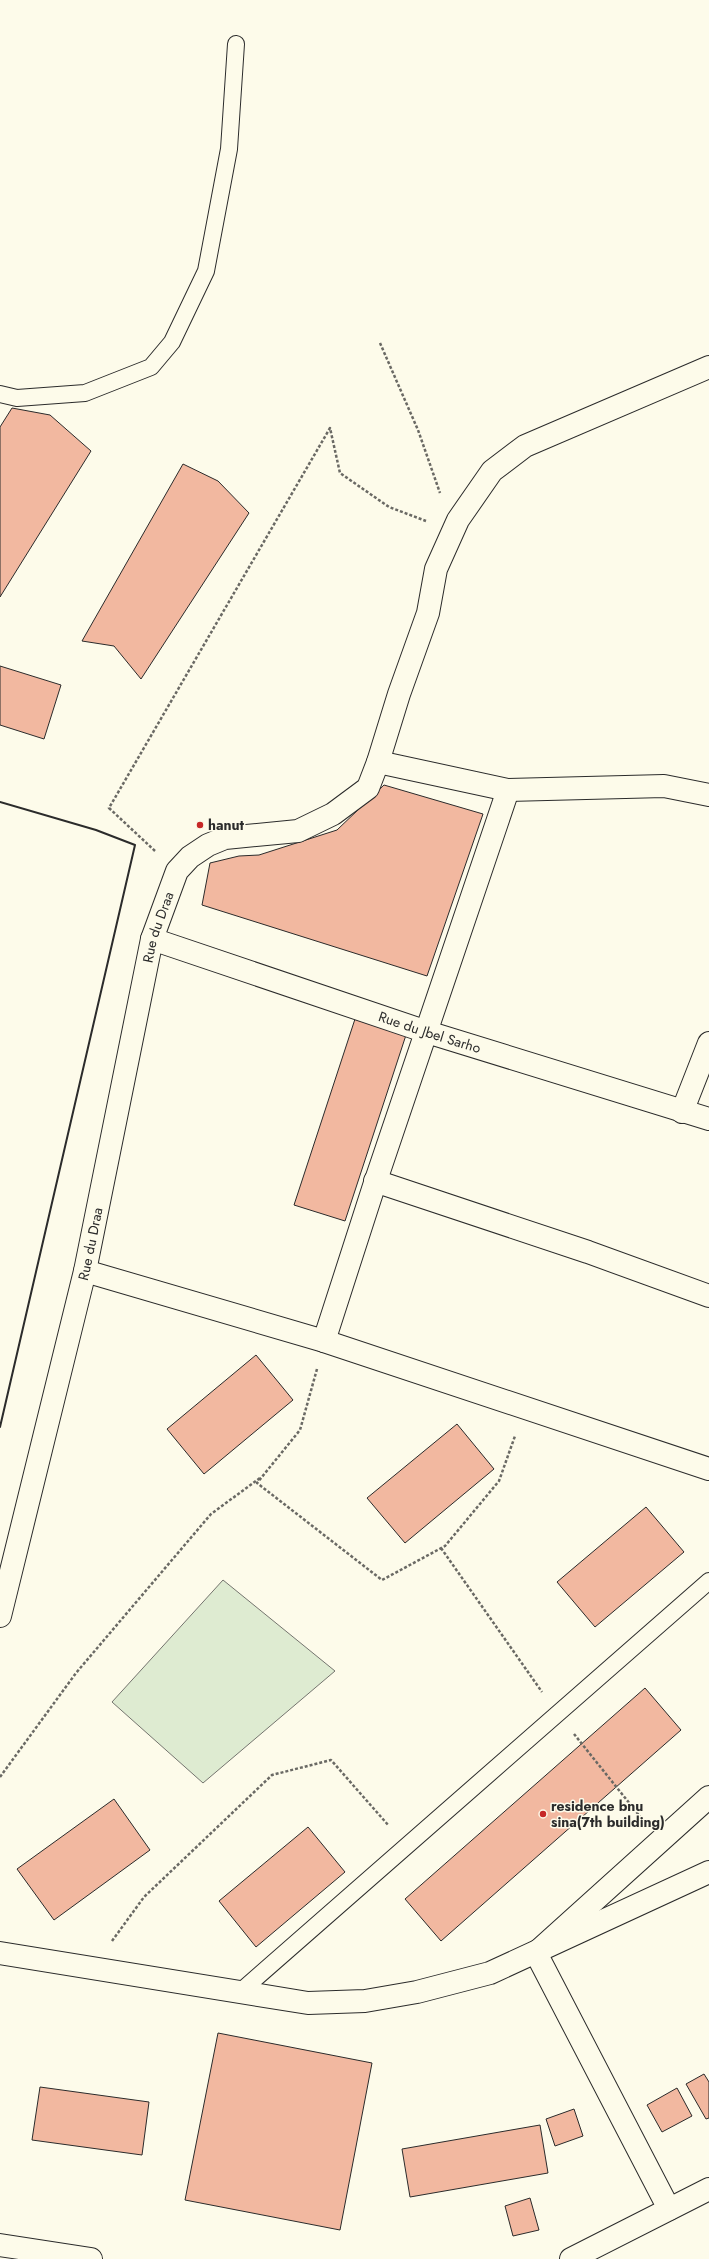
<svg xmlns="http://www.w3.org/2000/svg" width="709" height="2259" viewBox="0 0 709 2259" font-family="Jost,sans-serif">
<rect width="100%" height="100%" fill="#fdfbea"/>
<polygon fill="#deebd1" stroke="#74746e" points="223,1580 335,1671 203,1783 112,1702"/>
<g fill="#f2b8a0" stroke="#2b2b2b">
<polygon points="12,408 50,415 91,451 0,597 0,427"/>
<polygon points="183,464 218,481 249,513 141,679 114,646 82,641"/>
<polygon points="0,666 61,685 44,739 0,725"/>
<polygon points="384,785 483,814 427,976 202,905 210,863 239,856 259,855 337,830"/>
<polygon points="355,1019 406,1035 345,1221 294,1205"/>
<polygon points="256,1355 293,1400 204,1474 167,1429"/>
<polygon points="457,1424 494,1469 405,1543 367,1498"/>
<polygon points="646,1507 684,1552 595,1627 557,1582"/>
<polygon points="645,1688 681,1730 441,1941 405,1899"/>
<polygon points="114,1799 150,1850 54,1920 17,1869"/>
<polygon points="308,1827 345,1872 256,1947 219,1901"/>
<polygon points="218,2033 372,2063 340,2230 185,2200"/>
<polygon points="704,2074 709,2082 709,2118 706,2119 686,2084"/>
<polygon points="40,2087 149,2102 142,2155 32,2140"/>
<polygon points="677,2088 692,2116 662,2132 647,2105"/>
<polygon points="574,2109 583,2136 555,2146 546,2119"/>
<polygon points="540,2125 548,2173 410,2197 402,2149"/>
<polygon points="530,2198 539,2230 513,2236 505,2206"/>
</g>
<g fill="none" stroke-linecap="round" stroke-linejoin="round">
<g stroke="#2b2b2b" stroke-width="18">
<g id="lane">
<polyline points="0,394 17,398 85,393 151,367 172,342 206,271 229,149 236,44"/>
<polyline points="240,1992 709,1581"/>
</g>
</g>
<g stroke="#2b2b2b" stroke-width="24">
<g id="street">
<polyline points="378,762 508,790 664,786 709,795"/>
<path id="s1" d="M152,939L427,1032L709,1119"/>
<polyline points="682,1112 709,1043"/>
<polyline points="375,1181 588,1252 709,1296"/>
<polyline points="85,1271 324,1341 709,1469"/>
<polyline points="324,1341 374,1186 508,790"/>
<path id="s2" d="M0,1616L85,1271L152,939L177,871L190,857L208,845L225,838L298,831L333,814L368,788L378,762L399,694L428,613L436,569L458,520L492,471L525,446L709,367"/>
<polyline points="0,1953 308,2003 365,2001 417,1992 490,1973 709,1872"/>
<polyline points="669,2209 536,1953 709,1797"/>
<polyline points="0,2245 91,2259"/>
<polyline points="571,2259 709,2189"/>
</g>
</g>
<g stroke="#6a6964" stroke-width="2.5" stroke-dasharray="3 2" stroke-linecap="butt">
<polyline points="380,343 418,430 440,493"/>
<polyline points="155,851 109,808 330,428 340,473 389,507 426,521"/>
<polyline points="317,1369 300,1430 257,1483 382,1580 445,1546 499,1481 515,1436"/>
<polyline points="441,1548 542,1692"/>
<polyline points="574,1734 642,1819"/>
<polyline points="0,1777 76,1673 211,1514 260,1478"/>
<polyline points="112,1941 144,1897 272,1775 331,1760 389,1826"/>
</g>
<use href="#lane" stroke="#fdfbea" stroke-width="16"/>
<use href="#street" stroke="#fdfbea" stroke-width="22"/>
<polyline stroke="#2b2b2b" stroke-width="2" points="0,802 96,830 135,845 0,1427"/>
</g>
<g fill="#c62828" stroke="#fdfbea" stroke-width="1.5">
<circle cx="200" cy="825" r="4"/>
<circle cx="543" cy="1814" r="4"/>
</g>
<g text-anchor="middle" stroke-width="3" stroke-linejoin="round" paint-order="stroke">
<g font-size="14" font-weight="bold" fill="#2b2b2b" stroke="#fdfbea" text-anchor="start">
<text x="208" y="830">hanut</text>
<text x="551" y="1811">residence bnu<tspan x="551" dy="16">sina(7th building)</tspan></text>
</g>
<g font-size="14" fill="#2b2b2b" stroke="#fdfbea">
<text dy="5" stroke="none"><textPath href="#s2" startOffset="707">Rue du Draa</textPath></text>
<text dy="5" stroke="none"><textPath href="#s1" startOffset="293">Rue du Jbel Sarho</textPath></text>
<text dy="5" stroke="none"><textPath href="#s2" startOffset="383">Rue du Draa</textPath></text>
</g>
</g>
</svg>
